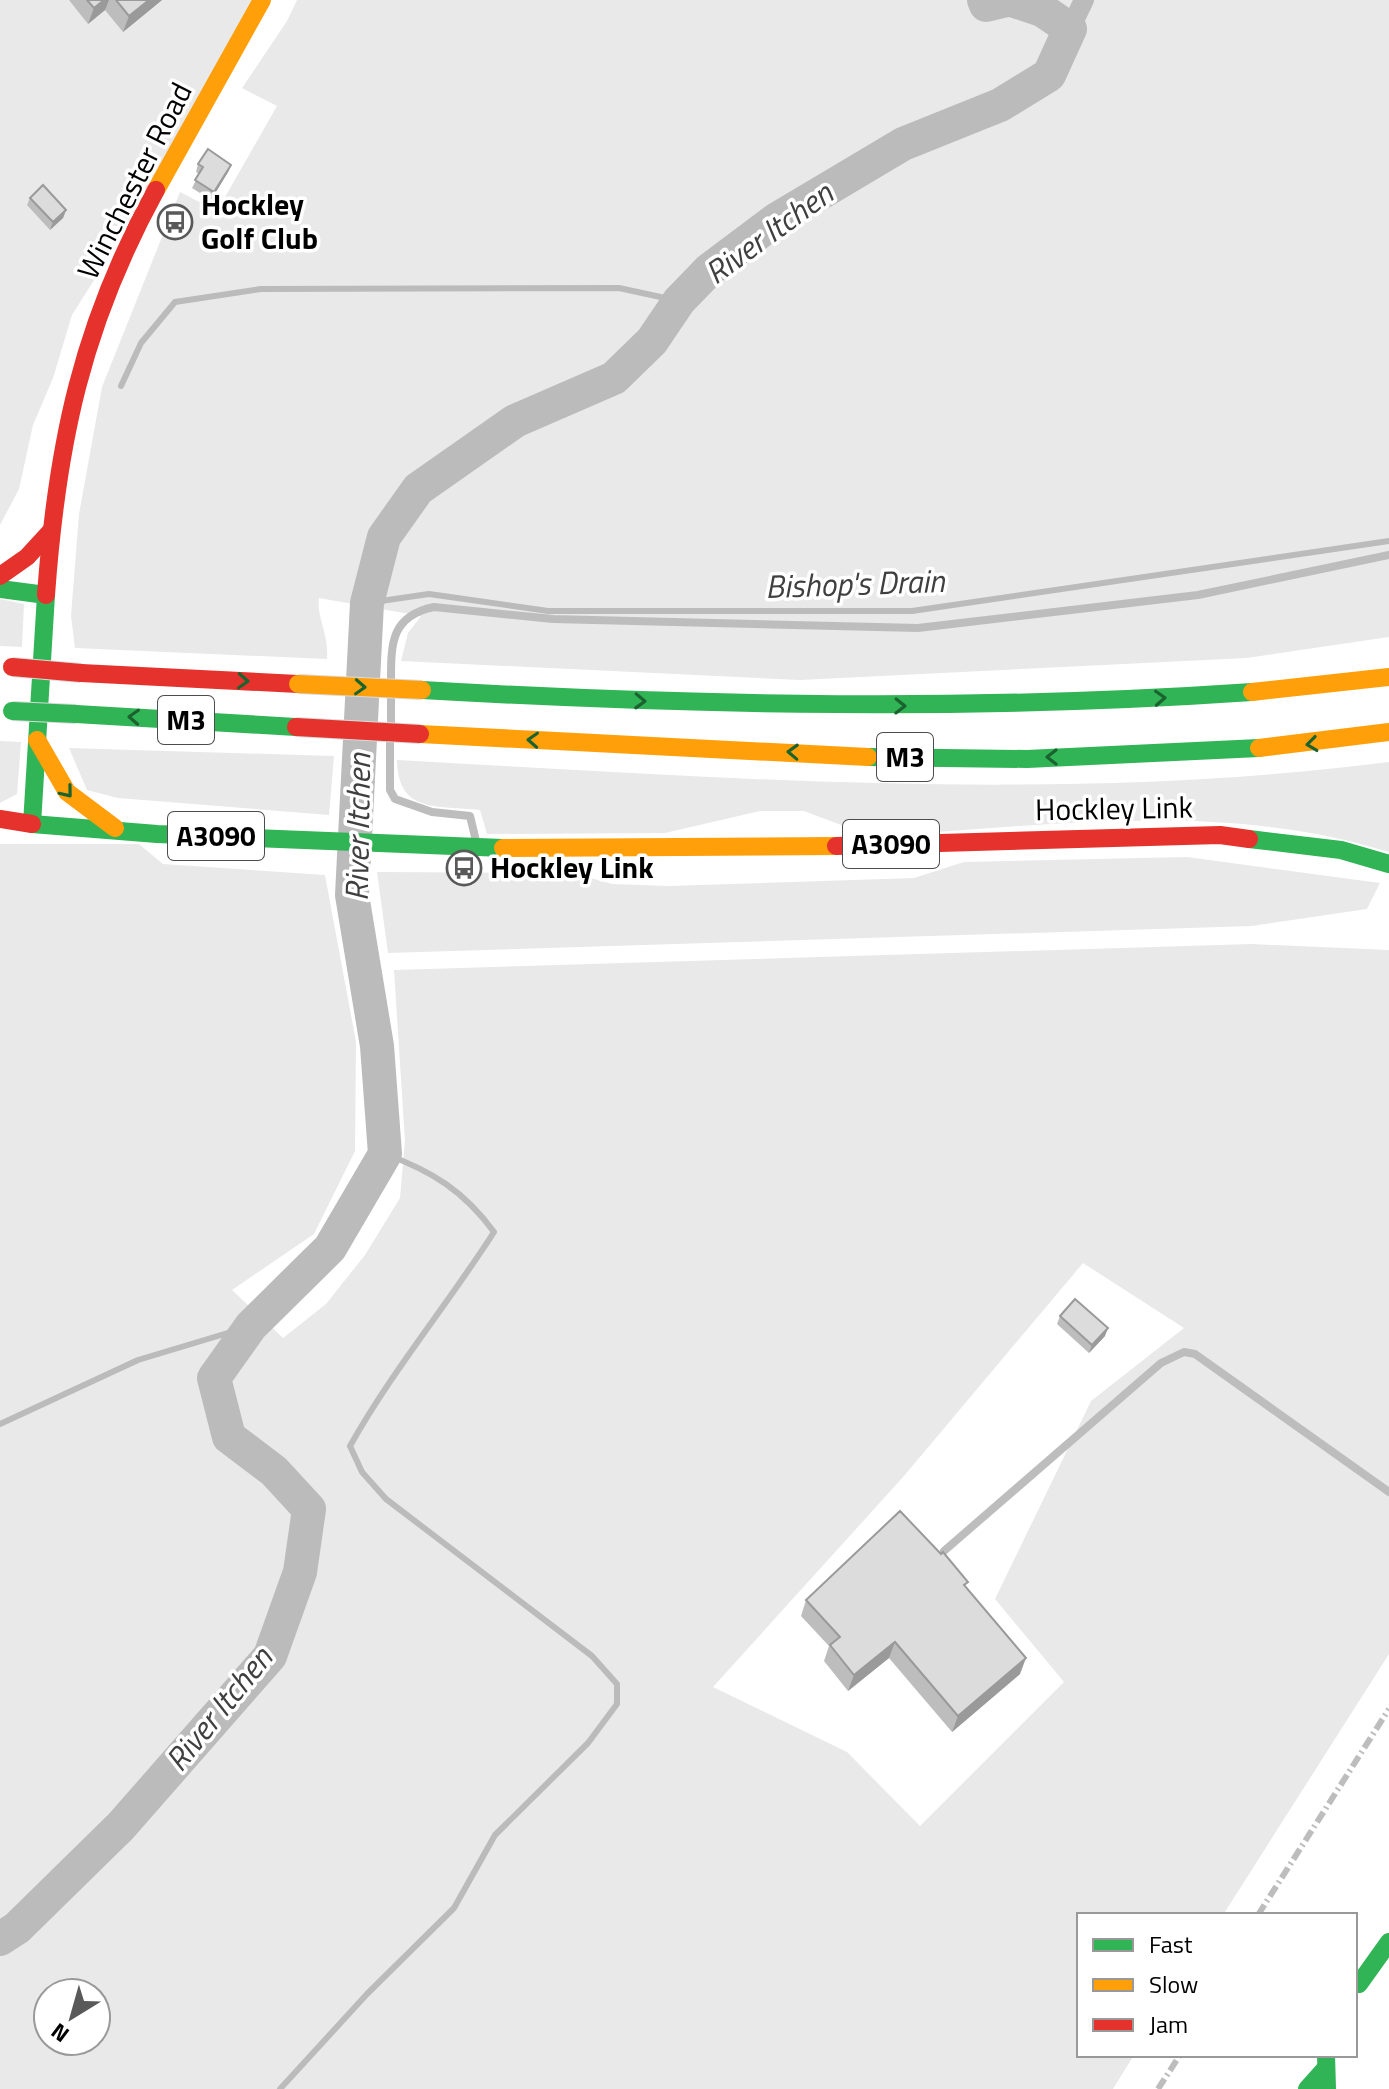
<svg xmlns="http://www.w3.org/2000/svg" width="1389" height="2089" viewBox="0 0 1389 2089" font-family="'Titillium Web',sans-serif">
<rect width="100%" height="100%" fill="#fff"/>
<g fill="#e9e9e9" fill-rule="evenodd">
<polygon points="0,0 257,0 126,226 106,226 95,243 96,277 72,315 53,378 33,425 19,489 0,525"/>
<path d="M297,0H1389V637L1247,658L800,680L401,661L408,633L421,616L319,598C316,617 329,633 327,659L75,648L71,616L79,514L102,387L180,192L217,211L277,106L242,88L287,21Z"/>
<polygon points="0,599 24,604 22,647 0,646"/>
<polygon points="0,741 21,742 17,794 0,803"/>
<polygon points="69,748 334,756 329,815 118,798 87,790"/>
<path d="M397,760C726,778 1061,804 1389,762V852C1231,802 1059,824 897,835L857,831L804,811H760L665,833L487,834L480,810C437,805 398,814 397,760Z"/>
<path d="M0,844H139L163,864L325,875L356,1042L355,1151L314,1234L232,1290L283,1338L326,1304L365,1255L400,1198L405,1141L394,970L1251,944L1389,950V1654L1223,1915H1079V2055H1134L1113,2089H0ZM1083,1263L1184,1328L1091,1401L995,1599L1064,1682L920,1826L847,1752L713,1687L904,1476ZM48,1993H96V2041H48Z"/>
<polygon points="1187,857 1380,883 1367,909 1252,926 388,953 377,872 573,873 612,884 669,886 914,878 964,862"/>
</g>
<g fill="none" stroke-linecap="round" stroke-linejoin="round">
<g stroke="#bbb" stroke-width="6">
<polyline points="121,386 141,343 175,302 261,289 619,288 679,301"/>
<polyline points="367,603 429,594 548,611 912,611 1389,541"/>
<polyline points="0,1424 138,1360 251,1326"/>
<path d="M280,2089L367,1994L454,1908L495,1835L588,1743L617,1704V1684L592,1656L386,1499L362,1472L350,1446C392,1371 448,1304 494,1232C464,1191 432,1171 385,1154"/>
</g>
<polyline stroke="#bbb" stroke-width="20" points="1070,29 1084,0"/>
<g stroke="#bbb" stroke-width="34">
<polyline points="984,0 986,5 1007,0"/>
<polyline points="0,1939 17,1928 121,1826 270,1656 300,1572 309,1509 274,1471 229,1437 214,1378 251,1326 330,1248 385,1154 377,1046 352,895 367,603 384,537 418,489 515,421 614,378 652,341 679,301 709,270 777,219 903,144 1000,105 1049,75 1070,29 1042,10 1012,0"/>
</g>
<g stroke="#bdbdbd" stroke-width="8">
<path d="M391,681C391,643 391,616 434,607L553,619L918,628L1198,595L1389,555"/>
<polyline points="391,725 391,694"/>
<polyline points="390,738 390,790 395,799 432,812 470,816 477,845"/>
<polyline points="944,1551 1161,1363 1184,1352 1195,1354 1389,1492"/>
</g>
<g stroke="#30b455" stroke-width="18">
<polyline points="0,589 46,595"/>
<polyline points="46,595 32,824 157,834 503,848"/>
<path d="M422,690C699,706 975,711 1252,692"/>
<polyline points="76,714 296,727"/>
<polyline points="868,757 1027,759 1259,748"/>
<polyline points="1249,839 1341,850 1389,864"/>
<polyline points="1359,1984 1389,1942"/>
<polyline points="1326,2055 1327,2089"/>
<polyline points="1307,2089 1324,2070"/>
</g>
<g stroke="#ff9f0a" stroke-width="18">
<polyline points="156,190 262,0"/>
<polyline points="1252,692 1389,677"/>
<polyline points="420,734 868,757"/>
<polyline points="37,740 67,792 115,828"/>
<polyline points="1259,748 1389,732"/>
<polyline points="503,848 836,846"/>
</g>
<g stroke="#e5322d" stroke-width="18">
<polyline points="0,576 27,557 50,532"/>
<path d="M46,595C57,443 82,325 156,190"/>
<polyline points="81,673 298,684"/>
<polyline points="0,819 32,824"/>
<polyline points="836,846 1220,835 1249,839"/>
</g>
<g stroke="#bdbdbd" stroke-width="6" stroke-dasharray="12 4 2 4" stroke-linecap="butt">
<polyline points="1258,1915 1389,1709"/>
<polyline points="1158,2089 1180,2055"/>
</g>
<g stroke="#dbdbdb" stroke-width="20" stroke-linecap="butt">
<polyline id="fast-bridge" points="12,711 76,714"/>
</g>
<g stroke="#dbdbdb" stroke-width="20" stroke-linecap="butt">
<polyline id="slow-bridge" points="298,684 422,690"/>
</g>
<g stroke="#dbdbdb" stroke-width="20" stroke-linecap="butt">
<g id="jam-bridge">
<polyline points="12,667 81,673"/>
<polyline points="296,727 420,734"/>
</g>
</g>
<use href="#fast-bridge" stroke="#30b455" stroke-width="18"/>
<use href="#slow-bridge" stroke="#ff9f0a" stroke-width="18"/>
<use href="#jam-bridge" stroke="#e5322d" stroke-width="18"/>
</g>
<g fill="#bdbdbd">
<polygon points="69,0 162,0 123,32 105,10 88,24"/>
<polygon points="198,164 231,165 228,172 211,200 192,188 199,174 196,172"/>
<polygon points="30,198 66,210 63,218 50,230 27,205"/>
<polygon points="1060,1316 1105,1336 1089,1353 1057,1324"/>
<polygon points="966,1588 1020,1674 952,1732 889,1658 848,1691 824,1661 829,1646 801,1616 806,1600"/>
</g>
<g fill="#9a9a9a">
<polygon points="104,0 109,0 105,10 88,24 94,8"/>
<polygon points="149,0 162,0 123,32 129,16"/>
<polygon points="231,165 228,172 211,200 214,192"/>
<polygon points="66,210 63,218 50,230 53,222"/>
<polygon points="1108,1328 1105,1336 1089,1353 1092,1345"/>
<polygon points="895,1642 889,1658 848,1691 854,1675"/>
<polygon points="1026,1658 1020,1674 952,1732 958,1716"/>
</g>
<g fill="#dcdcdc" stroke="#9a9a9a" stroke-width="2">
<polygon points="87,0 104,0 94,8"/>
<polygon points="116,0 149,0 129,16"/>
<polygon points="208,149 231,165 214,192 195,180 203,167 198,164"/>
<polygon points="43,185 66,210 53,222 30,198"/>
<polygon points="1075,1299 1108,1328 1092,1345 1060,1316"/>
<polygon points="900,1511 941,1554 943,1552 968,1582 964,1585 1026,1658 958,1716 895,1642 854,1675 830,1645 840,1637 806,1600"/>
</g>
<defs><path id="oneway-chevron" d="M-2-3.5L2.5 0L-2 3.5" fill="none" stroke-width="1.6" stroke-linecap="round" stroke-linejoin="round" transform="scale(2)"/></defs>
<g stroke="#1a632f">
<use href="#oneway-chevron" transform="translate(243 681) rotate(3)"/>
<use href="#oneway-chevron" transform="translate(360 687) rotate(3)"/>
<use href="#oneway-chevron" transform="translate(1160 698) rotate(-3)"/>
<use href="#oneway-chevron" transform="translate(640 701) rotate(2)"/>
<use href="#oneway-chevron" transform="translate(900 706) rotate(1)"/>
<use href="#oneway-chevron" transform="translate(134 717) rotate(-177)"/>
<use href="#oneway-chevron" transform="translate(533 740) rotate(-177)"/>
<use href="#oneway-chevron" transform="translate(1312 744) rotate(173)"/>
<use href="#oneway-chevron" transform="translate(793 752) rotate(-178)"/>
<use href="#oneway-chevron" transform="translate(1052 757) rotate(180)"/>
<use href="#oneway-chevron" transform="translate(67 792) rotate(51)"/>
</g>
<defs>
<g id="bus-ring" transform="scale(1.8)"><circle r="9.5" fill="#fff" stroke="#595959" stroke-width="1.5"/><path d="M-5-6H5V4H4V6H2V4H-2V6H-4V4H-5ZM-3.5-4V0h7V-4ZM-3.5 1.2v1.5H-2V1.2ZM2 1.2v1.5H3.5V1.2Z" fill="#595959"/></g>
</defs>
<g fill-rule="evenodd">
<use href="#bus-ring" x="175" y="222"/>
<use href="#bus-ring" x="464" y="868"/>
</g>
<g text-anchor="middle" stroke-width="7" stroke-linejoin="round" paint-order="stroke">
<g fill="#fff" stroke="#4c4c4c" stroke-width="2">
<rect x="158" y="696" width="56" height="48" rx="6"/>
<rect x="877" y="733" width="56" height="48" rx="6"/>
<rect x="168" y="812" width="96" height="48" rx="6"/>
<rect x="843" y="820" width="96" height="48" rx="6"/>
</g>
<g font-size="28" font-weight="bold" fill="#000">
<text x="186" y="730">M3</text>
<text x="905" y="767">M3</text>
<text x="216" y="846">A3090</text>
<text x="891" y="854">A3090</text>
</g>
<g font-size="30" fill="#000" stroke="#fff">
<text transform="translate(135 181) rotate(-63)" y="10">Winchester Road</text>
<text transform="translate(1114 809) rotate(-1)" y="10">Hockley Link</text>
</g>
<g font-size="30" font-weight="bold" fill="#000" stroke="#fff" text-anchor="start">
<text x="201" y="215">Hockley<tspan x="201" dy="34">Golf Club</tspan></text>
<text x="490" y="878">Hockley Link</text>
</g>
<g font-size="32" font-style="italic" fill="#3f3f3f" stroke="#fff">
<text transform="translate(769 233) rotate(-36)" y="11">River Itchen</text>
<text transform="translate(855 584) rotate(-2)" y="11">Bishop's Drain</text>
<text transform="translate(358 827) rotate(-89)" y="11">River Itchen</text>
<text transform="translate(219 1709) rotate(-51)" y="11">River Itchen</text>
</g>
</g>
<rect x="1077" y="1913" width="280" height="144" fill="#ffffff" stroke="#999999" stroke-width="2"/>
<rect x="1093" y="1939" width="40" height="12" fill="#30b455" stroke="#999999" stroke-width="2"/>
<text x="1149" y="1953" font-size="24" fill="#000000">Fast</text>
<rect x="1093" y="1979" width="40" height="12" fill="#ff9f0a" stroke="#999999" stroke-width="2"/>
<text x="1149" y="1993" font-size="24" fill="#000000">Slow</text>
<rect x="1093" y="2019" width="40" height="12" fill="#e5322d" stroke="#999999" stroke-width="2"/>
<text x="1149" y="2033" font-size="24" fill="#000000">Jam</text>
<g transform="translate(72 2017) rotate(217)"><circle r="38" fill="#ffffff" stroke="#999999" stroke-width="2"/>
<path d="M0-6L14 30L0 20L-14 30Z" fill="#595959"/>
<text y="-12" font-size="22" font-weight="bold" text-anchor="middle" fill="#000000">N</text>
</g>
</svg>
